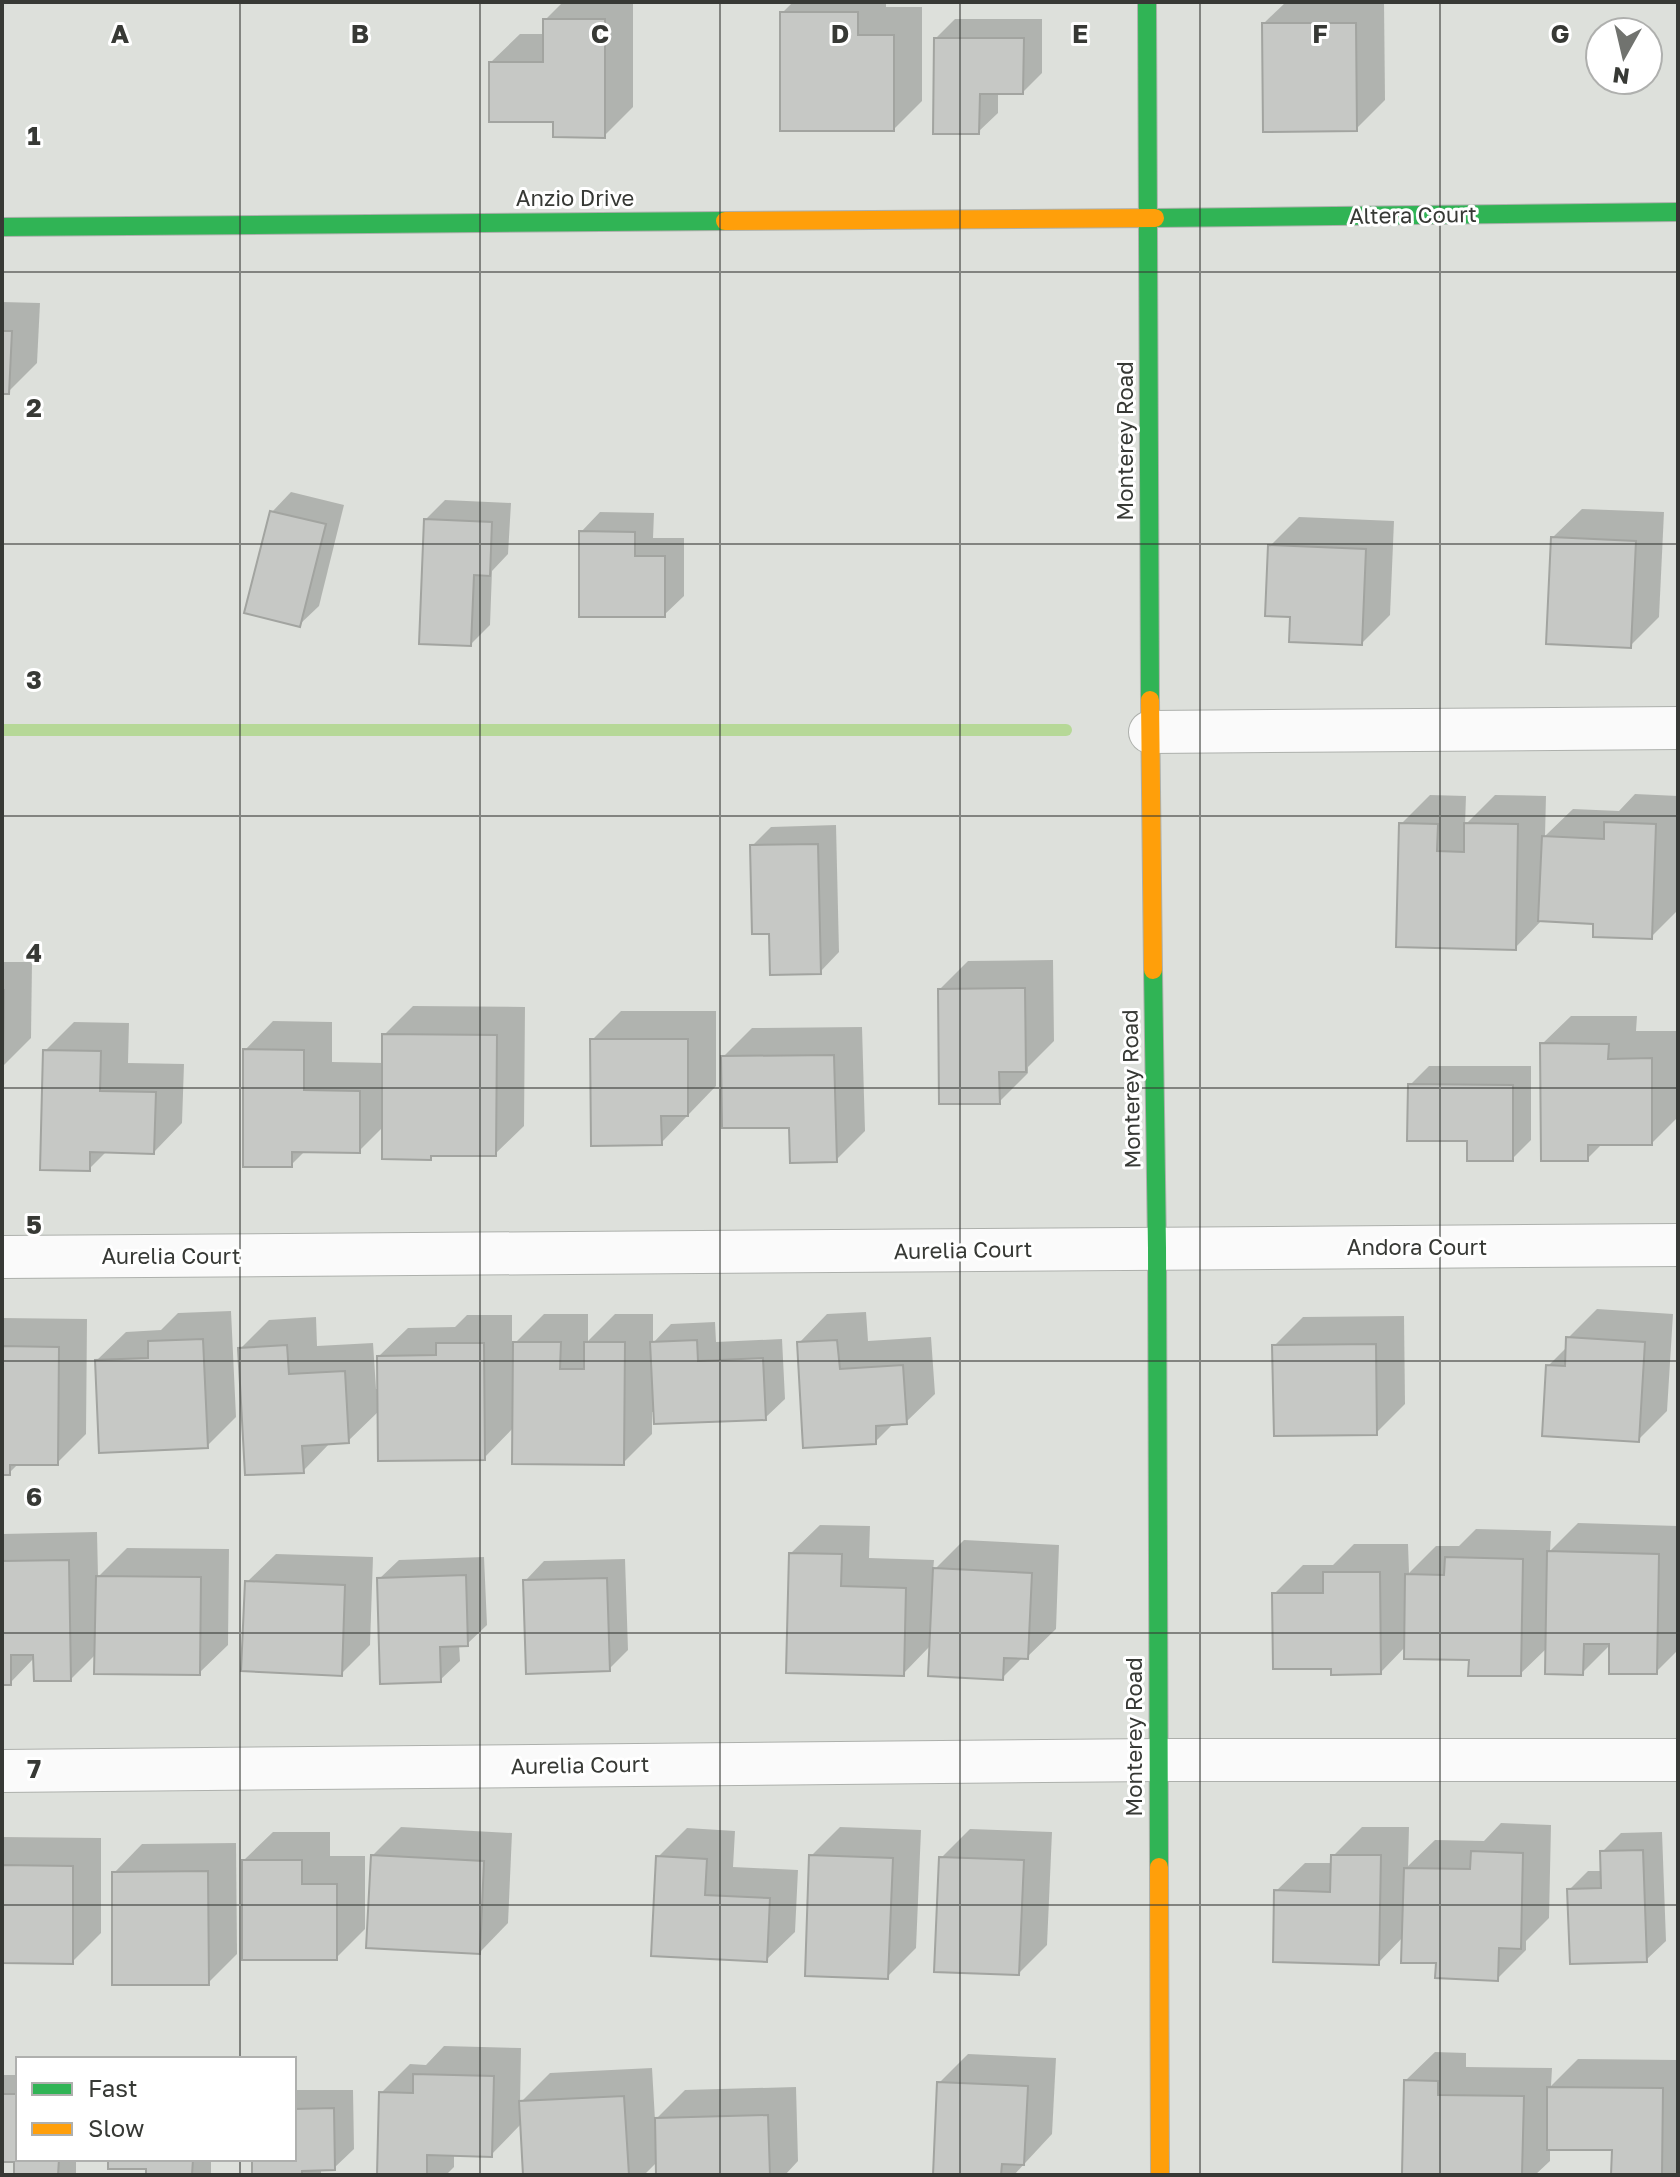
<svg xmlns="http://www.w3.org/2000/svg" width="1680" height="2177" viewBox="0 0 1680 2177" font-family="'Golos Text',sans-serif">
<rect width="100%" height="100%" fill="#dde0db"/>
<g fill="#0003">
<polygon points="563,2 633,2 633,107 604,136 555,120 491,62 520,34 545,34 545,20"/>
<polygon points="793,2 886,2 886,7 922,7 922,101 893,130 782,13"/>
<polygon points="1286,2 1384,2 1385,100 1356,129 1264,23"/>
<polygon points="955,19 1042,19 1042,73 1023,92 998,92 998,113 978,132 936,38"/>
<polygon points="2,302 40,303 37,363 8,392 2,392"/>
<polygon points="291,492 344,505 319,606 299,625 272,512"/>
<polygon points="445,500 511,503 508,554 492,571 490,625 471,644 426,519"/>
<polygon points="1582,509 1664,512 1659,617 1630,646 1553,537"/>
<polygon points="600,512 654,513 653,538 684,538 684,596 664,615 581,532"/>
<polygon points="1299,517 1394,521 1390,615 1362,643 1292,615 1270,546"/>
<polygon points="1635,794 1678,796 1678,910 1651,937 1595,922 1543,919 1515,948 1401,824 1430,795 1466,796 1465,825 1495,795 1546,796 1545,836 1573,809 1619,811"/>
<polygon points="836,825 839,952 820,972 771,932 752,846 771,827"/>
<polygon points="1053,960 1054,1041 1028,1067 1028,1073 999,1102 940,989 968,961"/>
<polygon points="2,962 32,962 31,1038 2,1067"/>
<polygon points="413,1006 525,1007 524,1126 495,1154 434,1154 430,1158 384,1126 359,1151 305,1151 291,1165 245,1050 273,1021 332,1022 332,1062 384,1063 384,1035"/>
<polygon points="621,1011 716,1011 716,1086 661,1143 592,1040"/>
<polygon points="1571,1016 1637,1016 1636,1031 1678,1031 1678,1117 1652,1143 1603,1143 1587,1159 1542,1044"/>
<polygon points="74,1022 129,1023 128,1063 184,1064 182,1123 154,1152 107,1151 89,1169 45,1051"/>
<polygon points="862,1027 865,1131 836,1160 791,1126 723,1057 752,1028"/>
<polygon points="1429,1066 1531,1066 1531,1140 1512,1159 1469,1139 1410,1085"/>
<polygon points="1597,1309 1673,1314 1667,1411 1638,1440 1548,1366 1568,1346 1568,1338"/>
<polygon points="231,1311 236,1417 207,1446 97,1360 126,1332 161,1330 178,1313"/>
<polygon points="866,1312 868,1341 931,1337 935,1394 906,1422 894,1423 875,1442 799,1343 827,1314"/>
<polygon points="544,1314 588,1314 588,1341 615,1314 653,1314 653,1343 671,1324 715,1322 716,1342 782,1339 785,1399 765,1418 652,1412 652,1434 623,1463 514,1427 484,1458 380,1410 348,1441 331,1442 303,1471 240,1349 269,1320 316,1317 317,1346 373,1343 376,1389 379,1389 379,1356 408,1328 455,1327 467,1315 512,1315 512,1346"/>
<polygon points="1404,1316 1405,1404 1376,1433 1274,1346 1303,1317"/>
<polygon points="2,1318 87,1319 86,1434 57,1463 19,1463 9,1473 2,1473"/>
<polygon points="1578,1523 1678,1526 1678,1650 1656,1672 1611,1644 1582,1673 1547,1648 1520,1674 1471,1658 1406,1646 1381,1672 1333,1667 1274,1594 1303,1565 1333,1565 1354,1544 1408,1544 1409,1573 1436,1546 1459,1546 1476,1529 1551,1531 1550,1551"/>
<polygon points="820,1525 870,1526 869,1558 934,1560 933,1571 964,1540 1059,1545 1056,1629 1027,1657 1023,1657 1002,1678 931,1645 903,1674 791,1553"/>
<polygon points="97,1532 98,1577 127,1548 229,1549 228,1645 199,1673 97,1653 71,1679 35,1657 10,1683 2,1683 2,1534"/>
<polygon points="276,1554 373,1557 370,1645 341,1674 247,1582"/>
<polygon points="484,1557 487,1625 467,1644 459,1645 460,1661 440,1680 379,1579 399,1560"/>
<polygon points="625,1559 628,1650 609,1669 525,1581 544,1561"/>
<polygon points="1501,1823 1551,1825 1549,1918 1526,1941 1526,1950 1497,1979 1438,1961 1404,1936 1378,1963 1276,1891 1305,1863 1333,1863 1333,1856 1362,1827 1409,1827 1408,1866 1435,1840 1484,1841"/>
<polygon points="401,1827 512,1833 508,1923 480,1952 372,1856"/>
<polygon points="840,1827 921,1830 916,1948 887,1977 811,1856"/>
<polygon points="687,1828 735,1831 733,1867 798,1870 795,1932 766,1960 658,1857"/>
<polygon points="970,1829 1052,1832 1047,1945 1019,1973 941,1858"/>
<polygon points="273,1832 330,1832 330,1856 365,1856 365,1929 336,1958 244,1860"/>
<polygon points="1662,1832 1666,1941 1646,1960 1569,1890 1588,1871 1602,1871 1602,1852 1621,1833"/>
<polygon points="2,1837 101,1838 101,1933 72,1962 2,1961"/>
<polygon points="236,1843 237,1954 208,1983 114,1873 142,1844"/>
<polygon points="444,2046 521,2048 520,2103 550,2073 652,2068 655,2120 685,2090 796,2087 798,2161 785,2175 658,2175 658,2161 644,2175 525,2175 522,2123 491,2155 454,2153 454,2167 446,2175 379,2175 381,2093 410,2064 426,2065"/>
<polygon points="1435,2052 1466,2053 1466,2067 1552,2068 1551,2086 1578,2059 1678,2060 1678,2172 1675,2175 1613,2175 1614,2148 1550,2148 1550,2161 1535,2175 1471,2175 1406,2080"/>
<polygon points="968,2054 1056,2058 1052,2134 1014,2175 935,2175 939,2083"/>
<polygon points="2,2075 18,2075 18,2159 76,2159 76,2175 16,2175 16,2160 2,2160"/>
<polygon points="294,2090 353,2090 354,2149 334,2168 321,2168 321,2175 254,2175 254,2159 294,2159"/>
<polygon points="110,2159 211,2159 211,2175 148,2175 148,2167"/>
</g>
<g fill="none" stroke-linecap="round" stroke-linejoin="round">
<polyline stroke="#b6d897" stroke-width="12" points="2,730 1066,730"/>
</g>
<g fill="#c6c8c5" stroke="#a2a4a0" stroke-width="2">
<polygon points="780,12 858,12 858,35 894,35 894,131 780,131"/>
<polygon points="543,19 605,19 605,138 553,137 553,122 489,122 489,62 543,62"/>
<polygon points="1262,23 1356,23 1357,131 1263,132"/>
<polygon points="934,38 1024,38 1023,94 980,94 979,134 933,134"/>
<polygon points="2,331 12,331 9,394 2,394"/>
<polygon points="270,511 326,524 300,627 244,613"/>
<polygon points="424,519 492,522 490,576 474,575 471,646 419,644"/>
<polygon points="579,531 635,532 635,556 665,556 665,617 579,617"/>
<polygon points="1551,537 1636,541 1631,648 1546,644"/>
<polygon points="1268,545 1366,549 1362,645 1289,642 1290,617 1265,616"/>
<polygon points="1604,822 1656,824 1652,939 1593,937 1593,924 1538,921 1542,836 1604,839"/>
<polygon points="1399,823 1438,824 1437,851 1464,852 1464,823 1518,824 1516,950 1396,947"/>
<polygon points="818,844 821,974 770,975 769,934 752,934 750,845"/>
<polygon points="1025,988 1026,1072 999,1072 1000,1104 939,1104 938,989"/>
<polygon points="2,990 4,990 3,1069 2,1069"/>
<polygon points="382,1034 497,1035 496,1156 431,1156 431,1160 382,1159"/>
<polygon points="590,1039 688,1039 688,1116 661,1116 662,1145 591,1146"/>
<polygon points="1540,1043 1609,1044 1608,1059 1652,1058 1652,1145 1588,1145 1588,1161 1541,1161"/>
<polygon points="243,1049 304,1050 304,1090 360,1091 360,1153 292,1152 292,1167 243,1167"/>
<polygon points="43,1050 101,1051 100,1091 156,1092 154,1154 90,1152 90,1171 40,1170"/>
<polygon points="834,1055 837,1162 790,1163 789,1128 722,1128 721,1056"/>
<polygon points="1408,1084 1513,1085 1513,1161 1467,1161 1467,1141 1407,1141"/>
<polygon points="1566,1337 1645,1342 1639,1442 1542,1436 1546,1365 1565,1366"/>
<polygon points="203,1339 208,1448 99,1453 95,1360 148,1358 148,1341"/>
<polygon points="697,1340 698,1361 763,1358 766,1420 654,1424 650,1342"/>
<polygon points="837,1340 840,1369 903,1365 907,1424 876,1426 876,1444 803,1448 797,1342"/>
<polygon points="513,1342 561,1342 560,1369 584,1369 584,1342 625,1342 624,1465 512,1464"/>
<polygon points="436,1343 484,1343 485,1460 378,1461 377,1356 436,1355"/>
<polygon points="1376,1344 1377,1435 1274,1436 1272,1345"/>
<polygon points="287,1345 289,1374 345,1371 349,1443 302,1446 304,1473 245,1475 238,1348"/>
<polygon points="2,1346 59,1347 58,1465 10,1465 10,1475 2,1475"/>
<polygon points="1547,1551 1659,1554 1657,1674 1609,1674 1609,1644 1584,1644 1583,1675 1545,1674"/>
<polygon points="789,1553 842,1554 841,1586 906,1588 904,1676 786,1673"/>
<polygon points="1445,1557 1523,1559 1521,1676 1468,1676 1469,1660 1404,1659 1405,1574 1444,1575"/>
<polygon points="69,1560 71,1681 34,1681 33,1655 11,1655 11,1685 2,1685 2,1561"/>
<polygon points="933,1568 1032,1573 1028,1659 1004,1658 1003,1680 928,1676"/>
<polygon points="1323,1572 1380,1572 1381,1674 1331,1675 1331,1669 1273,1669 1272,1593 1323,1593"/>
<polygon points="466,1575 468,1646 440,1647 441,1682 380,1684 377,1578"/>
<polygon points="96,1576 201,1577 200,1675 94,1674"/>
<polygon points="607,1578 610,1671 526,1674 523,1580"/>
<polygon points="245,1581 345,1585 342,1676 241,1671"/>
<polygon points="1643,1850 1647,1962 1570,1964 1567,1889 1601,1888 1600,1851"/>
<polygon points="1471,1851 1523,1853 1521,1949 1499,1948 1498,1981 1435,1978 1436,1963 1401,1963 1404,1868 1470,1869"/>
<polygon points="371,1855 484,1861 480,1954 366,1948"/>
<polygon points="809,1855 893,1858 888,1979 805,1976"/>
<polygon points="1331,1855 1381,1855 1379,1965 1273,1962 1274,1890 1330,1892"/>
<polygon points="656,1856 707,1859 705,1895 770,1898 767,1962 651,1956"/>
<polygon points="939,1857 1024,1860 1019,1975 934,1972"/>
<polygon points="242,1860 302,1860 302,1884 337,1884 337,1960 242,1960"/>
<polygon points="2,1865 73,1866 73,1964 2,1963"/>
<polygon points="208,1871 209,1985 112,1985 112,1872"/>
<polygon points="413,2074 494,2076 492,2157 427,2155 427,2175 377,2175 379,2092 413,2093"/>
<polygon points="1404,2080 1438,2081 1438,2095 1524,2096 1522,2175 1402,2174"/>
<polygon points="937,2082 1028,2086 1024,2165 1002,2164 1001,2175 933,2175"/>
<polygon points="1547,2087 1663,2088 1662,2175 1611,2175 1612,2150 1547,2150"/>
<polygon points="2,2094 18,2094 18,2159 59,2159 58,2175 14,2175 14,2162 2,2162"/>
<polygon points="624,2096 629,2175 523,2175 519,2101"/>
<polygon points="334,2108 335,2170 302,2171 302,2175 252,2175 252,2159 294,2159 294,2109"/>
<polygon points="768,2115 770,2175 656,2175 655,2118"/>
<polygon points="108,2159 193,2159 192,2175 146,2175 146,2169 108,2169"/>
</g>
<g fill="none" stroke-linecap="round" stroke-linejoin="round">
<g stroke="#adb0ac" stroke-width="44">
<g id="street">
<polyline points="1150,732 1678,728"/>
<polyline points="2,1257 1678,1245"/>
<polyline points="2,1771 1157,1760 1678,1760"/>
</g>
</g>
<g stroke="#adb0ac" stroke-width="20">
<g id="fast">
<polyline points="1147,2 1150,700"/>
<polyline points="1155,218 1678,212"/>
<polyline points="2,227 725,221"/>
<polyline points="1153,970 1157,1248 1159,1867"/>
</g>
</g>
<g stroke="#adb0ac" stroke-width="20">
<g id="slow">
<polyline points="725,221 1155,218"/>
<polyline points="1150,700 1153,970"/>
<polyline points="1159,1867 1160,2175"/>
</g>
</g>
<use href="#street" stroke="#fafafa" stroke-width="42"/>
<use href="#fast" stroke="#30b455" stroke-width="18"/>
<use href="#slow" stroke="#ff9f0a" stroke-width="18"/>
</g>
<path fill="none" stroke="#373935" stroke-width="2" stroke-opacity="0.55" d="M240,2V2059M480,2V2175M720,2V2175M960,2V2175M1200,2V2175M1440,2V2175M2,272H1678M2,544H1678M2,816H1678M2,1088H1678M2,1361H1678M2,1633H1678M2,1905H1678M240,2159V2175"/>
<g text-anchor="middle" stroke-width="6" stroke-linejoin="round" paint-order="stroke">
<g font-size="22" fill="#373935" stroke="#fff">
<text x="575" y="206">Anzio Drive</text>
<text transform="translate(1413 215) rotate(-1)" y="8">Altera Court</text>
<text transform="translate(1125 441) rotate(-90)" y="8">Monterey Road</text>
<text transform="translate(1131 1089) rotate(-91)" y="8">Monterey Road</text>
<text x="1417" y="1255">Andora Court</text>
<text transform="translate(963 1250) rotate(-1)" y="8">Aurelia Court</text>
<text x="171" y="1264">Aurelia Court</text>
<text transform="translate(1134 1737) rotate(-90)" y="8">Monterey Road</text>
<text transform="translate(580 1765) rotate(-1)" y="8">Aurelia Court</text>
</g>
</g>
<g font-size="26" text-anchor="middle" font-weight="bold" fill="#373935" stroke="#fff" stroke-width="6" stroke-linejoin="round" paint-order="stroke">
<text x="120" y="43">A</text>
<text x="360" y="43">B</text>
<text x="600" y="43">C</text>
<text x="840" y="43">D</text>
<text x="1080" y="43">E</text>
<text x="1320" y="43">F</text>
<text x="1560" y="43">G</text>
<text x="34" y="145">1</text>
<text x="34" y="417">2</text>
<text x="34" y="689">3</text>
<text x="34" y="962">4</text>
<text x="34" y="1234">5</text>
<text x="34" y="1506">6</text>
<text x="34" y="1778">7</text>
</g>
<rect width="1680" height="2177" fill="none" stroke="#373935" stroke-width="8"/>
<rect x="16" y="2057" width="280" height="104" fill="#ffffff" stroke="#afb0ae" stroke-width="2"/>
<rect x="32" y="2083" width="40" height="12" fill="#30b455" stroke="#afb0ae" stroke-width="2"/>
<text x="88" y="2097" font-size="24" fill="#373935">Fast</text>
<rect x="32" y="2123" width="40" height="12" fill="#ff9f0a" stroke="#afb0ae" stroke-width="2"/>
<text x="88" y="2137" font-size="24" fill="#373935">Slow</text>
<g transform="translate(1624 56) rotate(188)"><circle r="38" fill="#ffffff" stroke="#afb0ae" stroke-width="2"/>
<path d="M0-6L14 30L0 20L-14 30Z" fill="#71736f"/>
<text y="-12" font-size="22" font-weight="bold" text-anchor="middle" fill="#373935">N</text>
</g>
</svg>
